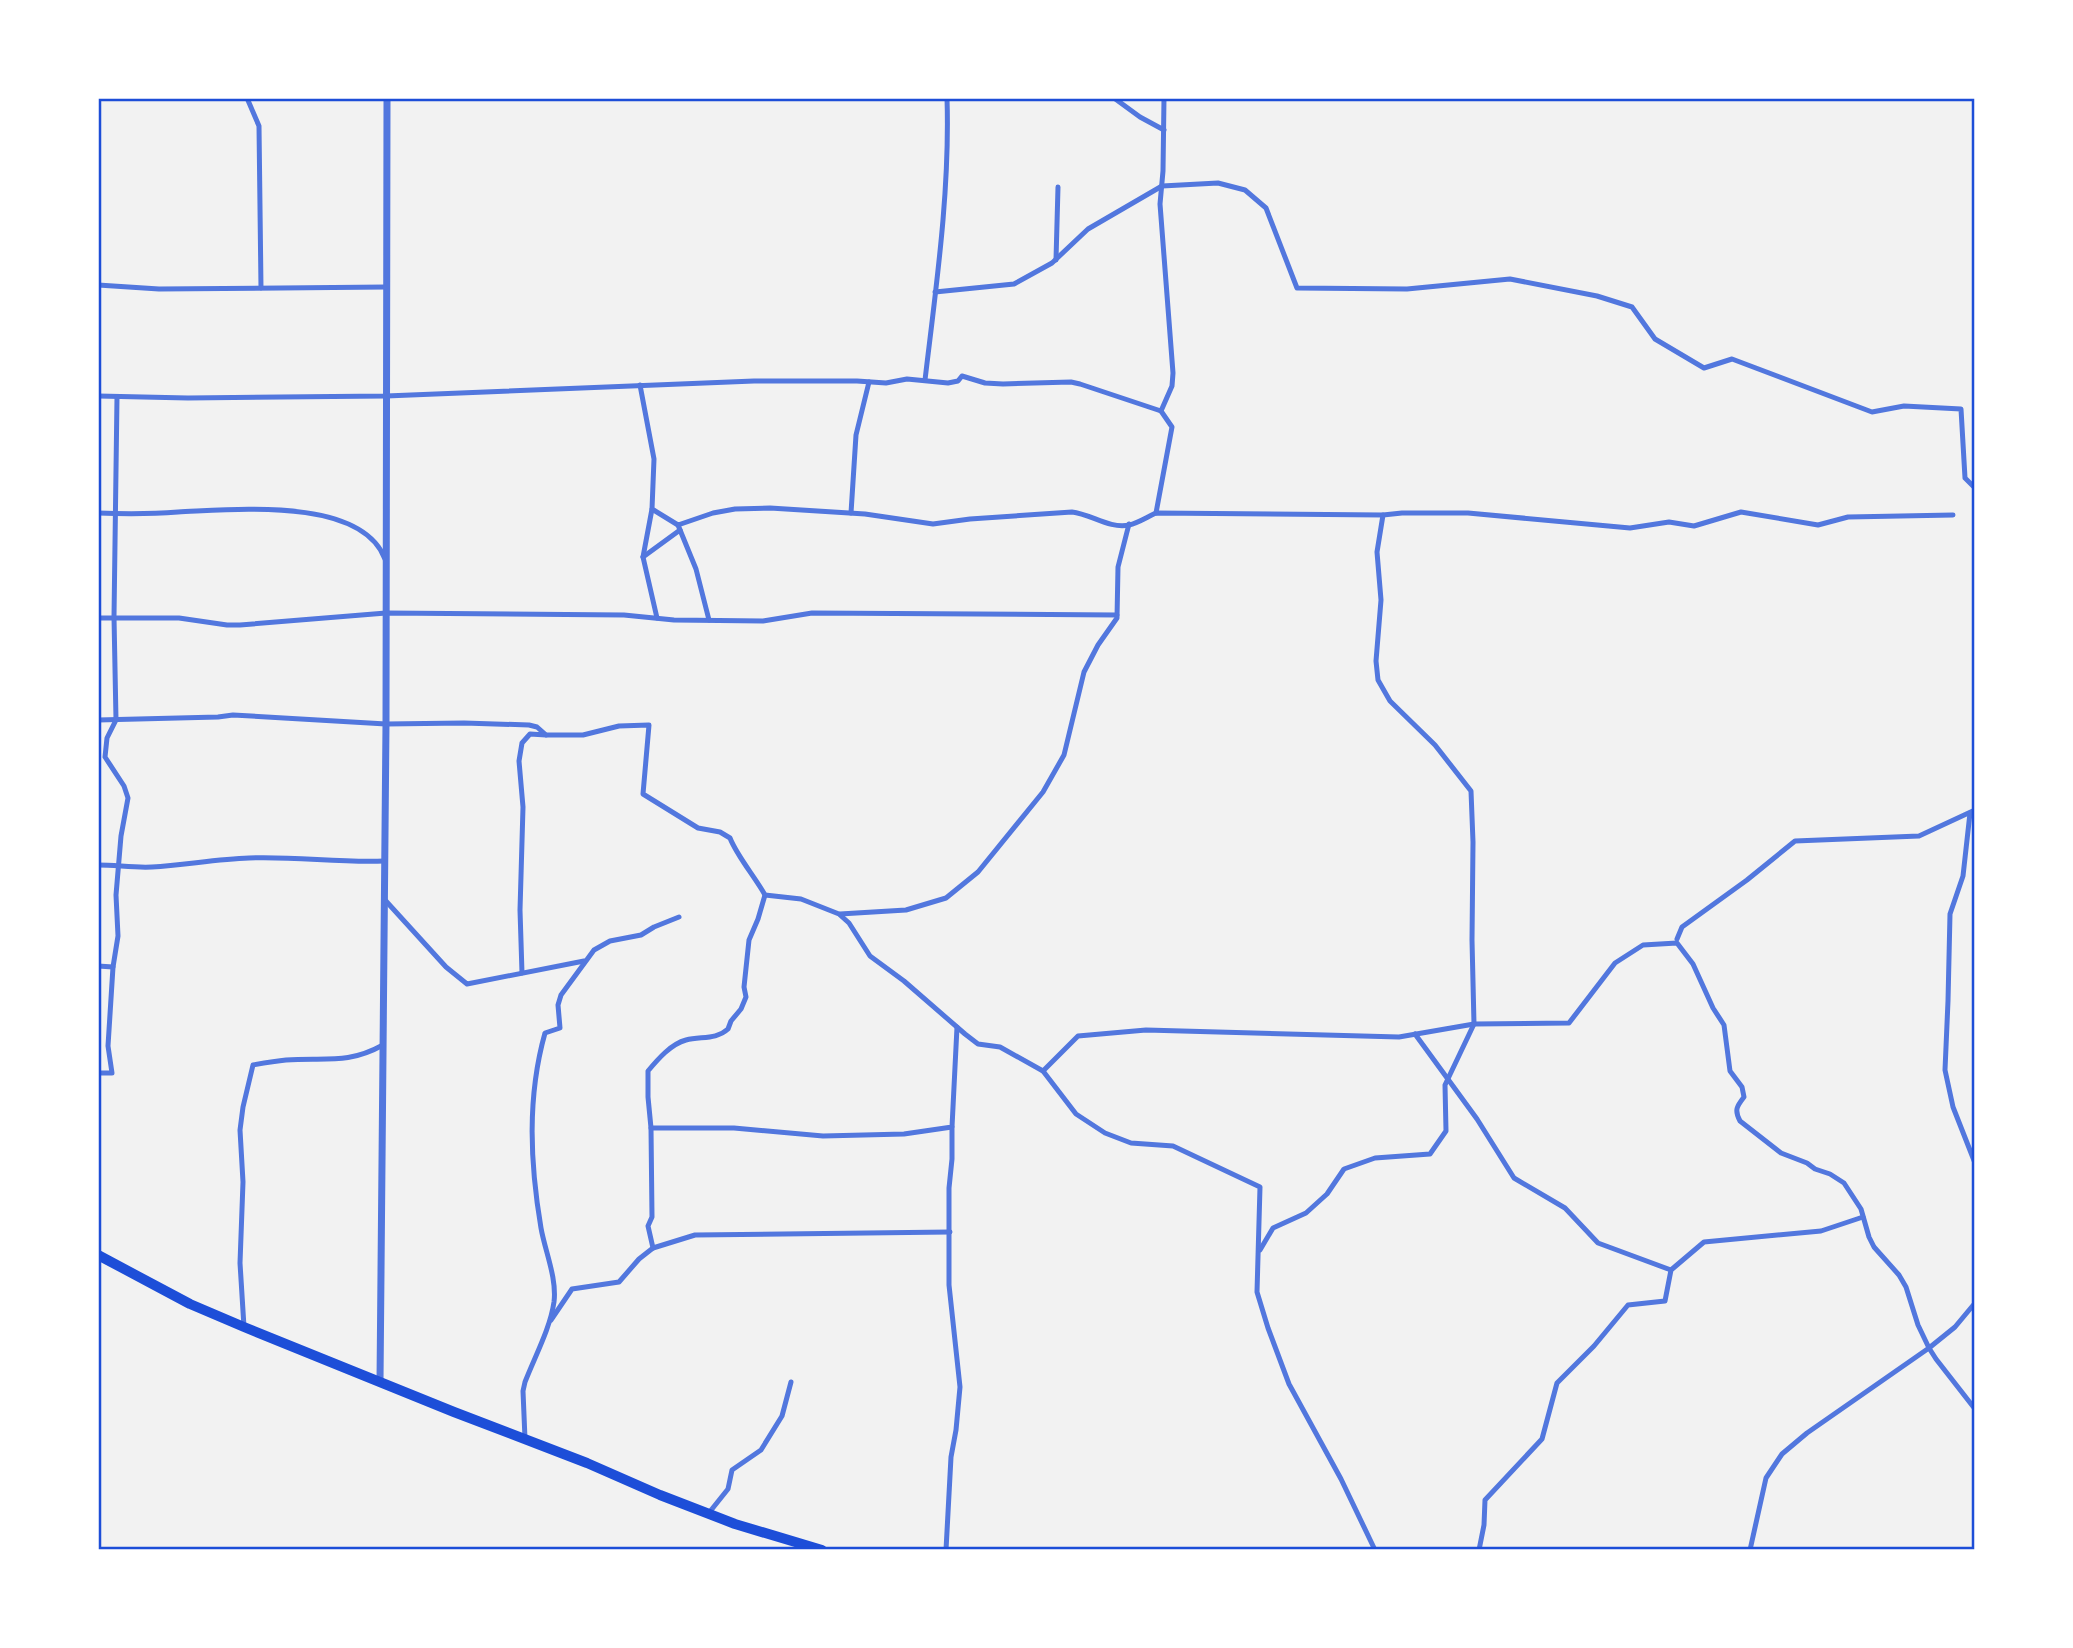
<svg xmlns="http://www.w3.org/2000/svg" width="2073" height="1648" viewBox="0 0 2073 1648" font-family="Commissioner,sans-serif">
<rect width="100%" height="100%" fill="#f2f2f2"/>
<g fill="none" stroke-linecap="round" stroke-linejoin="round">
<g stroke="#5277de" stroke-width="5">
<polyline points="247,98 259,126 261,288"/>
<polyline points="1114,98 1140,117 1164,130"/>
<polyline points="1056,260 1058,187"/>
<polyline points="98,285 159,289 386,287"/>
<polyline points="935,292 1014,284 1052,263 1088,229 1162,186 1218,183 1245,190 1266,208 1297,288 1407,289 1510,279 1597,296 1632,307 1655,339 1704,368 1732,359 1872,412 1904,406 1961,409 1965,478 1975,488"/>
<path d="M925,380C936,287 950,192 947,98"/>
<path d="M640,385L654,459L652,509L678,525L713,513L735,509L770,508L865,514L933,524L970,519L1072,512C1091,514 1109,529 1129,525C1138,523 1147,517 1156,513L1383,515L1402,513H1468L1630,528L1669,522L1694,526L1741,512L1818,525L1848,517L1953,515"/>
<polyline points="98,396 188,398 386,396 754,381 857,381 886,383 907,379 948,383 958,381 962,376 985,383 1003,384 1071,382 1080,384 1161,411 1172,427 1156,513"/>
<polyline points="1161,411 1172,386 1173,373 1160,204 1163,171 1164,98"/>
<polyline points="652,509 643,557 657,618"/>
<path d="M98,513C125,514 152,514 178,512C232,510 361,496 385,559"/>
<polyline points="851,513 856,435 869,382"/>
<path d="M1383,515L1377,552L1381,600L1376,661L1378,680L1390,701L1435,745L1471,791L1473,842L1472,940L1474,1024L1569,1023L1615,963L1643,945L1677,943L1693,964L1713,1008L1724,1025L1730,1071L1742,1087L1744,1097C1737,1106 1734,1110 1740,1121L1781,1153L1807,1163L1815,1169L1830,1174L1844,1183L1861,1209L1869,1237L1874,1247L1899,1275L1906,1287L1918,1325L1929,1348L1936,1359L1975,1409"/>
<polyline points="678,525 696,569 709,620"/>
<polyline points="643,557 680,530"/>
<polyline points="98,618 179,618 227,625 240,625 386,613 624,615 674,620 763,621 812,613 1117,615"/>
<path d="M98,720L218,717L233,715L386,724L464,723L529,725L537,727L546,735H583L619,726L649,725L643,794L698,828L720,832L730,838C737,856 755,877 765,895L801,899L839,914L849,923L870,956L904,981L965,1034L978,1044L1000,1047L1043,1071L1076,1114L1105,1133L1131,1143L1173,1146L1260,1187L1257,1292L1268,1328L1289,1384L1341,1479L1375,1550"/>
<polyline points="1970,813 1963,876 1950,914 1948,1001 1945,1070 1953,1107 1975,1163"/>
<path d="M98,865C116,865 134,868 152,867C185,865 217,859 249,858C294,856 340,863 384,861"/>
<polyline points="385,900 446,967 467,984 584,961"/>
<polyline points="840,914 906,910 946,898 978,872 1043,792 1064,755 1084,672 1098,645 1117,618 1118,567 1129,524"/>
<polyline points="1677,939 1682,927 1747,880 1795,841 1919,836 1975,810"/>
<polyline points="98,966 113,967"/>
<polyline points="522,973 520,910 523,807 519,761 522,743 530,734 546,735"/>
<polyline points="1415,1034 1477,1119 1514,1178 1565,1208 1598,1243 1671,1270"/>
<polyline points="1043,1071 1078,1036 1146,1030 1399,1037 1474,1024"/>
<polyline points="98,1073 112,1073 108,1046 113,967 118,936 116,895 121,836 128,798 124,786 105,757 107,738 116,720 114,617 117,397"/>
<polyline points="651,1128 734,1128 823,1136 904,1134 952,1127 957,1027"/>
<polyline points="653,1248 695,1235 950,1232"/>
<polyline points="1260,1250 1273,1228 1306,1213 1327,1194 1344,1169 1375,1158 1430,1154 1446,1131 1445,1085 1474,1024"/>
<path d="M551,1320L572,1289L619,1282L639,1259L653,1248L648,1226L652,1217L651,1128L648,1097V1071C658,1059 671,1044 686,1040C701,1036 716,1040 728,1029L731,1021L741,1009L746,997L744,987L749,940L758,919L765,895"/>
<path d="M244,1327L240,1263L243,1182L240,1130L243,1107L253,1065C264,1063 275,1061 286,1060C324,1057 347,1065 383,1045"/>
<path d="M525,1439L523,1391L525,1382C535,1356 550,1329 554,1302C557,1278 545,1251 541,1228C530,1163 527,1097 545,1033L560,1028L558,1005L561,995L594,950L610,941L641,935L654,927L679,917"/>
<polyline points="708,1514 728,1489 732,1470 761,1450 782,1416 791,1382"/>
<polyline points="946,1550 951,1457 956,1430 960,1387 949,1285 949,1188 952,1159 952,1127"/>
<polyline points="1479,1550 1484,1525 1485,1500 1542,1439 1557,1383 1594,1346 1628,1305 1665,1301 1671,1270 1704,1242 1821,1231 1863,1217"/>
<polyline points="1750,1550 1766,1478 1782,1454 1807,1433 1929,1348 1955,1327 1975,1303"/>
</g>
<polyline stroke="#5277de" stroke-width="7" points="380,1382 386,724 387,98"/>
<polyline stroke="#1d4ed8" stroke-width="10" points="98,1255 190,1304 244,1327 454,1412 587,1463 660,1495 735,1524 822,1550"/>
</g>
<rect width="2073" height="1648" fill="none" stroke="#ffffff" stroke-width="200"/>
<rect x="100" y="100" width="1873" height="1448" fill="none" stroke="#1d4ed8" stroke-width="2.5"/>
</svg>
